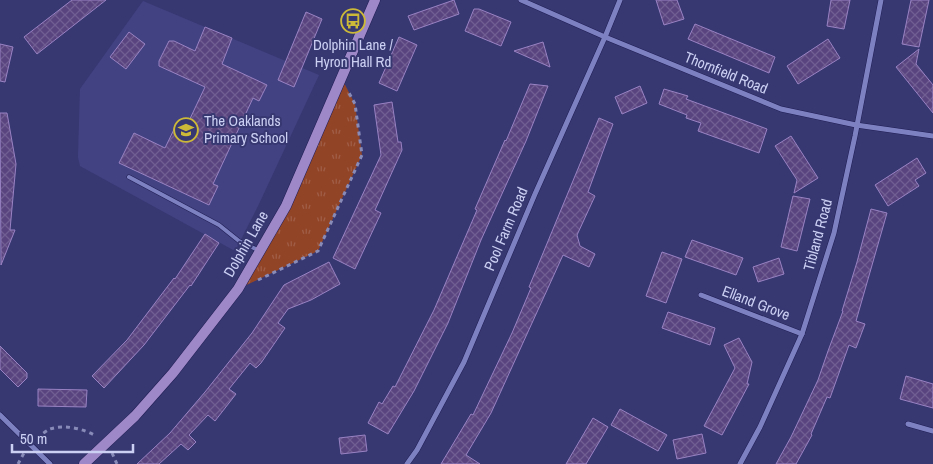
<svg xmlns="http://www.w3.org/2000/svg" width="933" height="464" viewBox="0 0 933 464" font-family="'Archivo Narrow',sans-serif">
<defs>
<pattern id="grass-tufts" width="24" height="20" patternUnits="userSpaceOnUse" patternTransform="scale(1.25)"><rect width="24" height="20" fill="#924427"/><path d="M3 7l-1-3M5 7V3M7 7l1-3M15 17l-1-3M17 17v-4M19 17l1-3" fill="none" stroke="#a05e47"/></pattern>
<pattern id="building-cross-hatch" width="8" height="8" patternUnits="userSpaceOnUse" patternTransform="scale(1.25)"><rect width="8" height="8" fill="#5a447f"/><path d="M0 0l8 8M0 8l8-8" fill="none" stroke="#705e92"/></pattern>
</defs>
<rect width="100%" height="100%" fill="#373872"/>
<polygon fill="#424282" points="143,1 319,75 258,206 235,251 80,166 78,157 80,89"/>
<polygon fill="url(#grass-tufts)" points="341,77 355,104 362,155 318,251 238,289 286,206"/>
<g fill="url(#building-cross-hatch)" stroke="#9982c3">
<polygon points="72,0 106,0 37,54 24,37"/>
<polygon points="454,0 459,14 414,30 408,16"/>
<polygon points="656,0 677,0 684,19 664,25"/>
<polygon points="831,0 850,0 844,29 827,26"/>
<polygon points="911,0 929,0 919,47 902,44"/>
<polygon points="474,9 479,9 511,22 501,46 465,31"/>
<polygon points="306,12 322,19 294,87 278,80"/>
<polygon points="695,24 775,57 769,73 688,39"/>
<polygon points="205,27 232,38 222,64 267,85 259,101 253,98 213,184 218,186 209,205 119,163 134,133 165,148 178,121 187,125 205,87 159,66 159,61 169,41 174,41 195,51"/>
<polygon points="129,32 145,44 126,69 110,57"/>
<polygon points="399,37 417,45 397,91 379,83"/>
<polygon points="828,39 840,58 798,84 787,66"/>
<polygon points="543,42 550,67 514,51"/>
<polygon points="0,44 13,47 5,82 0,81"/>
<polygon points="919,49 916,64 933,85 933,113 896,67"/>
<polygon points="530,84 548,86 526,141 481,240 448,323 414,391 388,434 368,423 379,402 382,404 393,386 395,387 434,310 477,210 475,209 505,140 506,141"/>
<polygon points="640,86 647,103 622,114 615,97"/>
<polygon points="664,89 688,96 686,99 767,129 759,153 698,131 701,123 686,118 687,115 659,104"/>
<polygon points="392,102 398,142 401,142 402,150 375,210 381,213 355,269 333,258 381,155 374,105"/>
<polygon points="0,113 7,113 16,164 10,230 15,230 1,265"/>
<polygon points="599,118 613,124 588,192 595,196 577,235 580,246 595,254 589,267 563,255 491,413 466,455 480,464 441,464 471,414 473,415 512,333 531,288 529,287"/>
<polygon points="791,136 818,178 794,193 797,180 775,146"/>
<polygon points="917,158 926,173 915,180 919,186 888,206 875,185"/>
<polygon points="793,196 810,199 797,251 781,247"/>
<polygon points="871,209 887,213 856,321 865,324 856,348 849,345 830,398 827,397 811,434 812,435 796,464 776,464 791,437 818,380 828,351 843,311 842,311 857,262"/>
<polygon points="205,234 219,243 191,286 190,285 144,345 104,388 92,376 127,340 174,278 175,279"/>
<polygon points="692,240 743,258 736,275 685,257"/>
<polygon points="662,252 682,259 666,303 646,296"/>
<polygon points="779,258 784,274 758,282 753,267"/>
<polygon points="329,262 340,284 311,300 288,309 278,323 285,328 261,363 256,368 250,363 229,389 236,394 215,421 208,415 189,435 196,442 188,450 181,444 159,464 137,464 170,433 205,392 252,333 284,285"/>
<polygon points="668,312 715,328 710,345 662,328"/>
<polygon points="739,338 752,362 747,384 749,384 722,435 704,426 735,368 724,345"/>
<polygon points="0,346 27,373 27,378 18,387 0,369"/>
<polygon points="906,376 933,384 933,408 900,399"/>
<polygon points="38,389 87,390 86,407 38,406"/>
<polygon points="620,409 667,435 658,451 611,425"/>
<polygon points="593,418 608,427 586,464 566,464"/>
<polygon points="702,434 706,453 677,459 673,440"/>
<polygon points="365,435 367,451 341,454 339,438"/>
</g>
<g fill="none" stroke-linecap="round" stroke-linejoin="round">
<g stroke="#201d54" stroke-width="5">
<polyline id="lane" points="129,177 219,225 239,241 260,251"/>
</g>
<g stroke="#201d54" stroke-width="6">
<g id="street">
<polyline points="521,0 605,37 781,109 856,125 933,136"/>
<polyline points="701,295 802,334"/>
<polyline points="0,415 50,464"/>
<polyline points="908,424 933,431"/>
<polyline points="407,464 417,450 464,362 535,194 605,37 620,0"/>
<polyline points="740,464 760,427 802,334 834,233 855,136 881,0"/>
</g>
</g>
<g stroke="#201d54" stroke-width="11">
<polyline id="secondary" points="84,464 135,416 173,373 238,289 286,206 375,0"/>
</g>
<g stroke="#888bb8" stroke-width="3" stroke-dasharray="4 4" stroke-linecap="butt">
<polyline points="258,280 318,251 362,155 355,104 348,91"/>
<path d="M37,438C41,435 46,431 50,429C65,424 84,429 96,436"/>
<polyline points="112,453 117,464"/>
<polyline points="18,464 25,451"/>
</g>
<use href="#lane" stroke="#7d81c2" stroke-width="4"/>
<use href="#street" stroke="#7d81c2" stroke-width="5"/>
<use href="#secondary" stroke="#9f88c7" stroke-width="10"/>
</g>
<defs>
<g id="bus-ring" transform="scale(1.25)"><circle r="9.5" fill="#373872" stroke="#cdb938" stroke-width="1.5"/><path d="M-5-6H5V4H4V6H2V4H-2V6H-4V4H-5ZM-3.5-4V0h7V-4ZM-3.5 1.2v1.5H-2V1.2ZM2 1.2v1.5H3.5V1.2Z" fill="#cdb938"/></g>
<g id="school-ring" transform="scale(1.25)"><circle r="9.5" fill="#373872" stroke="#cdb938" stroke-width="1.5"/><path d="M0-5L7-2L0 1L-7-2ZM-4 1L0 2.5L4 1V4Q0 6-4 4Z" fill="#cdb938"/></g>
</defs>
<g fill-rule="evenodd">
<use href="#bus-ring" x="353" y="21"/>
<use href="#school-ring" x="186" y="130"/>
</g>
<g text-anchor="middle" stroke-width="4" stroke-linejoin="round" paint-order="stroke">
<g font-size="15" fill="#ccd0f3" stroke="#373872">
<text x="353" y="50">Dolphin Lane /<tspan x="353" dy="17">Hyron Hall Rd</tspan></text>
<text x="204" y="126" text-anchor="start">The Oaklands<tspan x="204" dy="17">Primary School</tspan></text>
</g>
<g font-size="15" fill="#ccd0f3" stroke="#373872">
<text transform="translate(726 73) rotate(22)" y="5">Thornfield Road</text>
<text transform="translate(506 229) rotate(-67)" y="5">Pool Farm Road</text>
<text transform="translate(818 235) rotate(-75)" y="5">Tibland Road</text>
<text transform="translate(246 244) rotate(-60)" y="5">Dolphin Lane</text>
<text transform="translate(756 303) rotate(21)" y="5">Elland Grove</text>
</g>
</g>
<path d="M12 444v8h121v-8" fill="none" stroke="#ccd0f3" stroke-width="2.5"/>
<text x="20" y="444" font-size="15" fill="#ccd0f3" stroke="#373872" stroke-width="4" paint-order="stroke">50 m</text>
</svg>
